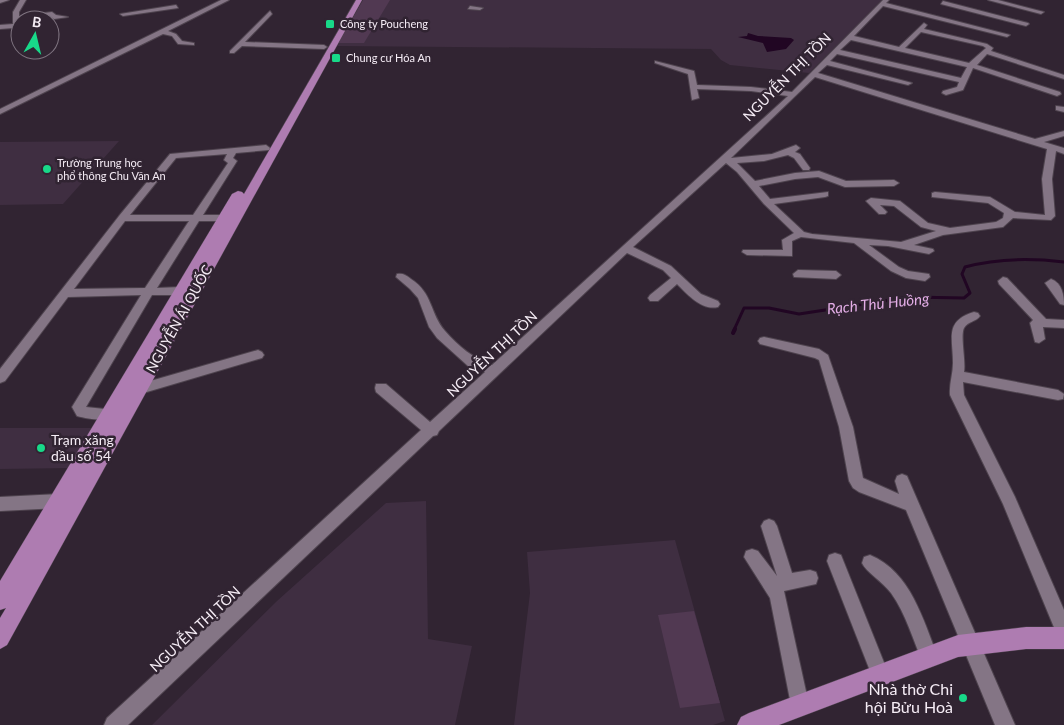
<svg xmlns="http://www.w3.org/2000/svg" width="1064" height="725" viewBox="0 0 1064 725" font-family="Lato,sans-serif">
<rect width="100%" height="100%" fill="#312432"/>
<g fill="#3f2e41">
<polygon points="363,0 882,0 809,73 730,65 721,60 711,49 337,46"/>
<polygon points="119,141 63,204 0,205 0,142"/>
<polygon points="0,428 95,428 71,468 0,469"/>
<polygon points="426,501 428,639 472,646 455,725 152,725 277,601 386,503"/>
<polygon points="675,540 725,721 713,725 514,725 530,593 527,552"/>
</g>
<g fill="#513952">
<polygon points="363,0 390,0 364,43 338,43"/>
<polygon points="694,611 720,703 680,708 658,615"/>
</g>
<polygon fill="#210623" points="748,33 758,36 791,38 794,40 786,49 767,52 763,43 738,37 747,36"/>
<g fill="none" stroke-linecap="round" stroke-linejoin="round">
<path stroke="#210623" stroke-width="3" d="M734,330L744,308H769L799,314L910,297L964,298L970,293L962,274L965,267C998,258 1030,258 1064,262"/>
<polyline stroke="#210623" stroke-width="4" points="733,333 735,329"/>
<g stroke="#4e434e" stroke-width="2">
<g id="minor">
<polygon points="0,0 9,0 0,3"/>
<polygon points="20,0 26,0 19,12 19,16 52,12 56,15 68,17 54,19 50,16 19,19 20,31 14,30 13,28 0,29 0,25 13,24 13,12"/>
<polygon points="221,0 229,0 168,31 176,34 182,41 194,43 194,45 178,44 172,36 163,34 0,114 0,109"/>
<path d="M883,0H889L886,3L1010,35L1007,37L883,6L854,36L899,47L924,23L927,25L924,29L987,44L993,48L991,51L1064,75V79L987,54L977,65L1060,92L1061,94L1057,96L973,68L963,90L946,95L942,93L943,91L957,87L959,82L837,54L830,61L912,83L908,85L827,65L818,73L1035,139L1064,131V136L1044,142L1064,148V154L1056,151L1052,179L1055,216L1051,220L1013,218L1003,227L943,235L914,245L933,249L934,251L929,254L888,246L869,245L899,267L908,271L929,274L930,277L925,281L906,278L891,271L854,243L801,237L792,241V256L747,255L742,252L743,250H783L782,240L794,233L764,204L737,172L726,163L633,247L671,266L701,294L718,301L720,304L718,307C702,311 687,294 677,284L658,301H650L648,298L650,295L671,278L663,270L627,253L439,431L437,435L433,436L128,725H104L107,718L421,430L376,392L375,388L376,384H386L430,422L485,372L468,366L437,338L429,327L418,298L410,289L396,277L397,274C403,273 406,275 411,279C433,293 430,314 445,331C458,346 474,359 492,365L788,96L751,91L697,89L699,98L692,100L688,74L655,63V61L694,71L697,85L751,87L792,92ZM921,32L983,46L986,48L969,63L905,48ZM851,40L967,67L961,78L840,50ZM815,77L1047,149L1042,179L1045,215L1015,212L990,197L935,192L932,193V197L988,203L1004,213L1003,218L996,222L950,228L928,223L900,201L871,198L866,201L879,214H885L887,212L880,205L894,206L921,227L936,231L901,242L812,234L804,232L774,204L825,197L828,196V192L770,199L759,186L795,179L818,177L845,187L894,186L899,183L894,180L846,181L819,171L795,173L755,181L737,163L764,161L788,155L794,158L803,170H809L810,168L800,154L795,152L800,148L796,145L772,154L731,158Z"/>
<polygon points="988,0 998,0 1044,12 1041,14"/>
<polygon points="943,1 1028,23 1029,24 1026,26 941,4"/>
<polygon points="176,5 178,8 123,16 120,14"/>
<polygon points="470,6 483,8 480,10 468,9"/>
<polygon points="270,11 272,14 245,42 324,45 327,47 324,49 242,46 234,53 230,53 230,51"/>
<polygon points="1056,106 1064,107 1064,112 1056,110"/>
<path d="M266,145L270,148L269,150L236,153L233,158L237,161L203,215H224L229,218L224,221H199L157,288L180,287L186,291L180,295H152L86,407L114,410L116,414L114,418C104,421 87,419 77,416L72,407L141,295L68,297L5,381L0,383V369L119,216L170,154ZM227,154L224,160L228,163L193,215H130L176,158ZM125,221H189L145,288L74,289Z"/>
<polygon points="798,270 836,271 841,275 836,279 794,277 793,274"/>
<polygon points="1003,277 1007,278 1046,319 1064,320 1064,328 1043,327 1045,339 1039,343 1035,342 1030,323 1033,320 999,284 998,281"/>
<path d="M1051,279C1062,283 1064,295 1064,305L1060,304L1045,283Z"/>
<path d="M974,312L978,313L980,316C976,322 968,321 964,328C960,336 966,361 964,372L1058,390L1064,394L1063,399L1058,400L963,382L964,395L1015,497L1064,610V640L1058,637L1003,504L950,395C949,384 953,374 953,363C953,338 944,321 974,312Z"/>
<polygon points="764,337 819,349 828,355 853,427 863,478 899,494 895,481 897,476 902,474 907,476 1015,725 995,725 906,510 859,492 853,488 849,481 839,427 819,360 815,358 760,344 758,341 760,338"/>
<polygon points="258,350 262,352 264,355 262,358 140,394 135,393 134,389 135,385 140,384"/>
<polygon points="59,494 64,496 67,501 64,506 59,508 0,511 0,497"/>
<polygon points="769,519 774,521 777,526 792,573 810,570 816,572 818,578 816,584 784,591 809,705 807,712 800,714 793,712 791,705 770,598 744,557 746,551 752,549 758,551 777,576 761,526 764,521"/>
<polygon points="835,553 841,555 889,675 886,681 880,684 874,681 827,561 829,555"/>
<path d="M870,555C911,572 923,620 938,657L935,663L929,666L923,663C913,640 906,614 891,593C883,582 866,572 862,563L864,557Z"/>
</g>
</g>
<g stroke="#4e434e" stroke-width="1">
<g id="major">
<polygon points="356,0 362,0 7,645 0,649 0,618 6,608 0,610 0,581 232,194 238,191 242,192 244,194 207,258"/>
<polygon points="1026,627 1064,627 1064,649 1026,649 958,657 779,725 737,725 741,717 749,713 958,635"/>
</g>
</g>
<use href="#minor" fill="#847585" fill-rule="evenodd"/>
<use href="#major" fill="#ae7cb1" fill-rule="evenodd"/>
</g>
<g fill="#18d989" stroke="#312432" stroke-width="2">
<rect x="325" y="19" width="10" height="10" rx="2.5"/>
<rect x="331" y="53" width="10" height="10" rx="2.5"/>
<circle cx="47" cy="169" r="5"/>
<circle cx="41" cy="448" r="5"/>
<circle cx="963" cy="698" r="5"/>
</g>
<g text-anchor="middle" stroke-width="5" stroke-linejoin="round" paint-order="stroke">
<g font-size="11" fill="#f5ecf5" stroke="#312432" text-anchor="start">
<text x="340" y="28">Công ty Poucheng</text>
<text x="346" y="62">Chung cư Hóa An</text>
<text x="57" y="167">Trường Trung học<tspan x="57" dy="13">phổ thông Chu Văn An</tspan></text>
</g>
<g font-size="14" fill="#f5ecf5" stroke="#312432">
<text transform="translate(787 77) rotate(-45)" y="5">NGUYỄN THỊ TỒN</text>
<text transform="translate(179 319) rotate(-61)" y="5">NGUYỄN ÁI QUỐC</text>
<text transform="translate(492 354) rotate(-43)" y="5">NGUYỄN THỊ TỒN</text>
<text transform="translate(195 629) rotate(-43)" y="5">NGUYỄN THỊ TỒN</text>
</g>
<g font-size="14" fill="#f5ecf5" stroke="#312432" text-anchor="start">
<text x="51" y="445">Trạm xăng<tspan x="51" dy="16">dầu số 54</tspan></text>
</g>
<g font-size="15" font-style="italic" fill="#e4aee7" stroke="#312432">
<text transform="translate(878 304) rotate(-6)" y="5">Rạch Thủ Huồng</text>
</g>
<g font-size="16" fill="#f5ecf5" stroke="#312432" text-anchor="end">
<text x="953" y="695">Nhà thờ Chi<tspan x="953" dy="18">hội Bửu Hoà</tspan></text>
</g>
</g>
<g transform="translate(35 35) rotate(8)"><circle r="24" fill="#312432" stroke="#7f7480"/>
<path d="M0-4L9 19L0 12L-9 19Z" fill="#18d989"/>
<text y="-8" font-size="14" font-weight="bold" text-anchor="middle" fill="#f5ecf5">B</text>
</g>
</svg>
